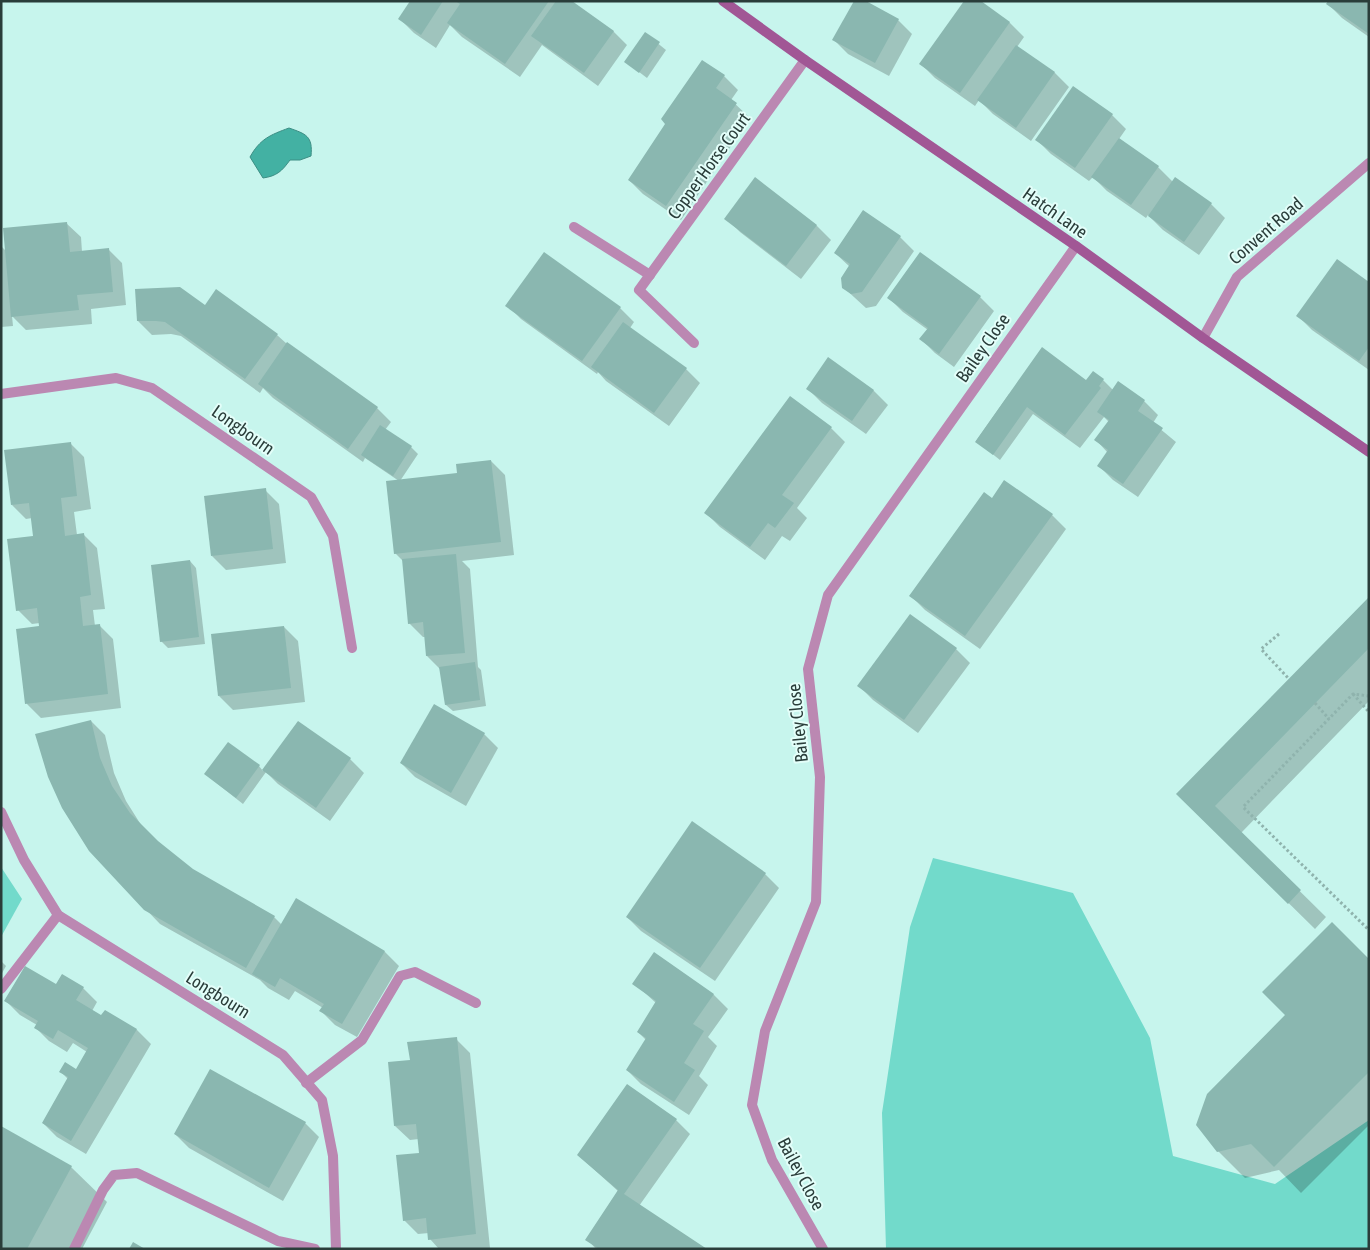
<svg xmlns="http://www.w3.org/2000/svg" width="1370" height="1250" viewBox="0 0 1370 1250" font-family="'Asap Condensed',sans-serif">
<rect width="100%" height="100%" fill="#c7f5ed"/>
<g fill="#72dacb">
<polygon points="933,858 1073,893 1150,1038 1173,1156 1275,1184 1369,1120 1369,1249 886,1249 882,1113 910,927"/>
<polygon points="1,867 22,899 1,937"/>
</g>
<path fill="#43b1a3" stroke="#3c8e84" d="M289,128C306,134 313,136 311,156L300,160H290C282,171 277,176 263,178L250,157C260,139 270,135 289,128Z"/>
<g fill="#0003">
<polygon points="412,1 570,1 613,31 627,45 598,86 542,45 520,77 462,37 450,25 436,48 414,33 400,19"/>
<polygon points="979,1 1010,23 1024,37 1017,47 1055,73 1069,87 1031,141 993,114 979,100 975,106 935,78 921,64"/>
<polygon points="1369,1 1369,37 1342,18 1328,4"/>
<polygon points="898,20 912,34 889,76 848,54 834,40"/>
<polygon points="645,33 666,50 647,78 626,62"/>
<polygon points="724,76 738,90 731,100 750,118 681,220 643,194 629,180"/>
<polygon points="1112,115 1126,129 1119,139 1158,167 1173,182 1211,204 1225,218 1199,255 1163,230 1148,215 1146,218 1107,191 1093,177 1089,181 1051,154 1037,140"/>
<polygon points="756,179 817,226 831,240 801,279 740,232 726,218"/>
<polygon points="66,223 81,237 82,252 108,249 122,263 126,305 91,309 92,324 26,330 12,316 13,326 1,327 1,246 6,251"/>
<polygon points="900,237 914,251 876,306 866,308 843,287 850,267 835,253"/>
<polygon points="1369,283 1369,370 1312,330 1298,316"/>
<polygon points="980,297 994,311 954,367 935,353 921,339 928,330 903,312 889,298"/>
<polygon points="507,305 620,308 634,322 630,328 686,369 700,383 669,426 606,381 598,372 597,374 521,319"/>
<polygon points="205,307 277,335 287,344 377,408 391,422 385,430 411,447 418,454 400,481 458,474 491,461 505,475 514,555 462,561 470,569 478,667 481,670 486,706 453,711 446,705 441,670 427,656 425,637 423,637 409,623 403,561 395,553 399,481 365,458 363,462 273,398 263,388 260,393 181,336 171,334 152,335 138,321"/>
<polygon points="829,359 874,391 888,405 866,434 822,403 808,389"/>
<polygon points="1103,380 1113,390 1118,383 1144,401 1158,415 1153,423 1176,442 1138,497 1113,480 1099,466 1108,453 1096,440 1109,422 1104,417 1080,448 1033,414 1000,460 976,441 1009,394 1086,381"/>
<polygon points="831,428 845,442 797,508 807,518 790,541 782,536 765,560 720,527 706,513"/>
<polygon points="70,443 84,457 91,509 74,512 77,535 83,534 97,548 105,609 93,610 95,626 99,625 113,639 121,708 41,718 27,704 40,623 32,624 18,610 35,537 32,518 26,519 12,505"/>
<polygon points="265,490 279,504 286,563 226,570 212,556"/>
<polygon points="992,499 1052,515 1066,529 980,649 925,610 911,596"/>
<polygon points="190,561 196,568 205,644 168,648 161,641"/>
<polygon points="1369,599 1369,701 1241,833 1326,917 1315,929 1204,820"/>
<polygon points="284,627 298,641 305,702 233,710 219,696"/>
<polygon points="956,649 970,663 918,733 873,700 859,686"/>
<polygon points="91,721 105,735 114,773 126,801 143,828 157,842 192,870 274,917 282,925 297,900 385,952 399,966 357,1037 335,1025 321,1011 323,1008 295,991 289,1000 268,988 260,980 160,924 90,851"/>
<polygon points="298,722 350,759 364,773 330,821 278,784 266,772 243,804 205,774 259,766 263,771"/>
<polygon points="484,734 498,748 466,806 415,777 401,763"/>
<polygon points="692,823 765,874 779,888 715,981 641,931 627,917"/>
<polygon points="654,954 714,995 728,1009 708,1037 717,1046 699,1076 708,1085 689,1115 641,1084 627,1070 646,1040 638,1032 656,1003 634,983"/>
<polygon points="1369,960 1369,1125 1301,1193 1279,1170 1245,1178 1218,1151"/>
<polygon points="1,961 6,966 1,975"/>
<polygon points="62,975 83,988 97,1002 92,1011 102,1017 105,1011 137,1030 151,1044 86,1154 57,1137 43,1123 68,1079 61,1072 76,1071 87,1052 73,1043 67,1052 49,1041 35,1027 37,1025 20,1015 6,1001 56,985"/>
<polygon points="456,1039 470,1053 490,1248 439,1249 430,1239 429,1233 418,1234 404,1220 421,1154 419,1139 410,1140 395,1126"/>
<polygon points="676,1120 690,1134 639,1206 704,1249 596,1249 587,1239 618,1191 578,1155"/>
<polygon points="305,1123 319,1137 283,1201 189,1148 175,1134"/>
<polygon points="71,1167 107,1202 82,1249 1,1249"/>
</g>
<g fill="#8ab7b0">
<polygon points="410,1 443,1 421,35 398,19"/>
<polygon points="455,1 549,1 505,64 447,23 460,4"/>
<polygon points="556,1 572,1 614,31 584,73 531,36"/>
<polygon points="854,1 866,1 899,19 875,63 832,40"/>
<polygon points="964,1 981,1 1010,22 960,93 919,64"/>
<polygon points="1328,1 1369,1 1369,34 1326,4"/>
<polygon points="645,32 660,42 639,73 624,62"/>
<polygon points="1016,45 1055,72 1016,128 977,100"/>
<polygon points="702,60 725,75 716,88 737,103 666,206 628,180 665,124 661,119"/>
<polygon points="1073,86 1113,114 1075,168 1035,140"/>
<polygon points="1119,138 1159,166 1131,205 1091,177"/>
<polygon points="755,177 817,225 786,266 724,219"/>
<polygon points="1175,177 1212,203 1184,242 1148,216"/>
<polygon points="863,210 901,236 862,292 851,294 842,288 841,278 850,264 834,253"/>
<polygon points="67,222 70,252 109,248 113,292 77,295 79,310 11,317 3,228"/>
<polygon points="544,252 621,307 582,361 505,306"/>
<polygon points="920,252 981,296 939,354 919,339 928,328 887,298"/>
<polygon points="1337,259 1369,282 1369,347 1359,361 1296,316"/>
<polygon points="180,287 205,305 216,289 278,334 245,379 165,322 156,321 137,321 135,289"/>
<polygon points="623,322 687,368 654,413 591,367"/>
<polygon points="287,342 378,407 348,449 258,384"/>
<polygon points="1042,347 1086,380 1093,371 1104,379 1099,386 1101,388 1065,435 1027,407 993,455 975,442"/>
<polygon points="828,357 874,390 852,421 806,389"/>
<polygon points="1118,381 1145,400 1138,411 1163,428 1123,484 1097,466 1108,450 1094,440 1109,420 1097,412"/>
<polygon points="790,396 832,427 782,495 794,503 775,528 768,523 750,547 704,513"/>
<polygon points="380,425 412,446 393,476 361,455"/>
<polygon points="71,442 77,496 61,498 65,536 84,533 91,595 80,597 83,626 100,624 108,694 25,704 16,629 39,626 37,608 16,611 7,539 33,536 29,503 11,505 4,450"/>
<polygon points="491,460 501,542 394,554 386,481 457,473 456,464"/>
<polygon points="1004,480 1053,514 965,636 909,596 984,492 992,498"/>
<polygon points="266,488 273,549 211,556 204,496"/>
<polygon points="456,554 465,653 426,656 423,622 408,624 402,559"/>
<polygon points="190,560 199,637 160,642 151,565"/>
<polygon points="1369,597 1369,648 1215,806 1301,890 1288,904 1176,794"/>
<polygon points="910,614 957,648 904,720 857,686"/>
<polygon points="284,626 291,688 218,696 211,634"/>
<polygon points="475,662 480,700 445,705 439,667"/>
<polygon points="434,704 485,733 451,793 400,763"/>
<polygon points="91,720 100,758 112,786 130,813 158,841 193,869 275,916 246,968 144,910 89,851 62,808 48,777 35,734"/>
<polygon points="298,721 351,758 316,808 262,770"/>
<polygon points="228,742 260,765 236,798 204,774"/>
<polygon points="692,821 766,873 700,968 626,917"/>
<polygon points="296,898 385,951 342,1024 319,1011 324,1004 280,978 275,987 252,974"/>
<polygon points="1332,922 1369,959 1369,1072 1274,1167 1251,1144 1217,1152 1196,1125 1207,1094 1285,1015 1262,992"/>
<polygon points="654,952 714,994 693,1024 704,1031 684,1063 695,1070 674,1102 626,1070 646,1038 637,1032 656,1001 632,984"/>
<polygon points="25,966 56,984 62,974 84,987 76,1000 101,1015 105,1010 137,1029 71,1141 42,1123 68,1077 59,1072 65,1062 76,1069 88,1048 58,1030 53,1039 34,1028 38,1021 4,1001"/>
<polygon points="457,1037 476,1234 428,1240 426,1218 403,1221 396,1155 419,1153 416,1124 394,1126 388,1062 410,1060 407,1042"/>
<polygon points="210,1069 306,1122 269,1188 174,1134"/>
<polygon points="627,1084 677,1119 624,1194 707,1249 599,1249 585,1240 618,1190 577,1155"/>
<polygon points="1,1126 72,1166 27,1249 1,1249"/>
<polygon points="133,1242 145,1249 129,1249"/>
</g>
<g fill="none" stroke-linecap="round" stroke-linejoin="round">
<g stroke="#8fb3ad" stroke-width="3" stroke-dasharray="2.5 2.5" stroke-linecap="butt">
<polyline points="1279,634 1261,649 1289,679"/>
<polyline points="1353,694 1369,712"/>
<polyline points="1369,696 1353,694 1243,807 1369,930"/>
<polyline points="1315,703 1329,719"/>
</g>
<g stroke="#bb88b2" stroke-width="10">
<polyline points="1,394 116,378 152,388 311,497 333,536 352,648"/>
<polyline points="1,812 24,860 58,915 283,1055 322,1100 333,1156 336,1249"/>
<polyline points="1,989 58,915"/>
<polyline points="306,1083 362,1040 400,976 415,972 476,1003"/>
<polyline points="74,1249 103,1190 114,1175 137,1173 278,1241 315,1249"/>
</g>
<g stroke="#bb88b2" stroke-width="10">
<polyline points="574,227 650,275"/>
<polyline points="1203,338 1237,277 1369,163"/>
<polyline points="694,343 639,290 805,60"/>
<polyline points="823,1249 772,1160 752,1105 765,1031 816,902 820,777 808,669 828,595 1076,246"/>
</g>
<polyline stroke="#a15795" stroke-width="10" points="723,1 805,60 1076,246 1203,338 1369,452"/>
</g>
<g text-anchor="middle" stroke-width="4" stroke-linejoin="round" paint-order="stroke">
<g font-size="18" fill="#2a3d3a" stroke="#e3fef9">
<text transform="translate(709 166) rotate(-54)" y="6">Copper Horse Court</text>
<text transform="translate(1055 213) rotate(35)" y="6">Hatch Lane</text>
<text transform="translate(1266 231) rotate(-41)" y="6">Convent Road</text>
<text transform="translate(983 348) rotate(-55)" y="6">Bailey Close</text>
<text transform="translate(243 430) rotate(35)" y="6">Longbourn</text>
<text transform="translate(798 723) rotate(-96)" y="6">Bailey Close</text>
<text transform="translate(218 995) rotate(32)" y="6">Longbourn</text>
<text transform="translate(801 1174) rotate(62)" y="6">Bailey Close</text>
</g>
</g>
<rect width="1370" height="1250" fill="none" stroke="#2a3d3a" stroke-width="5"/>
</svg>
